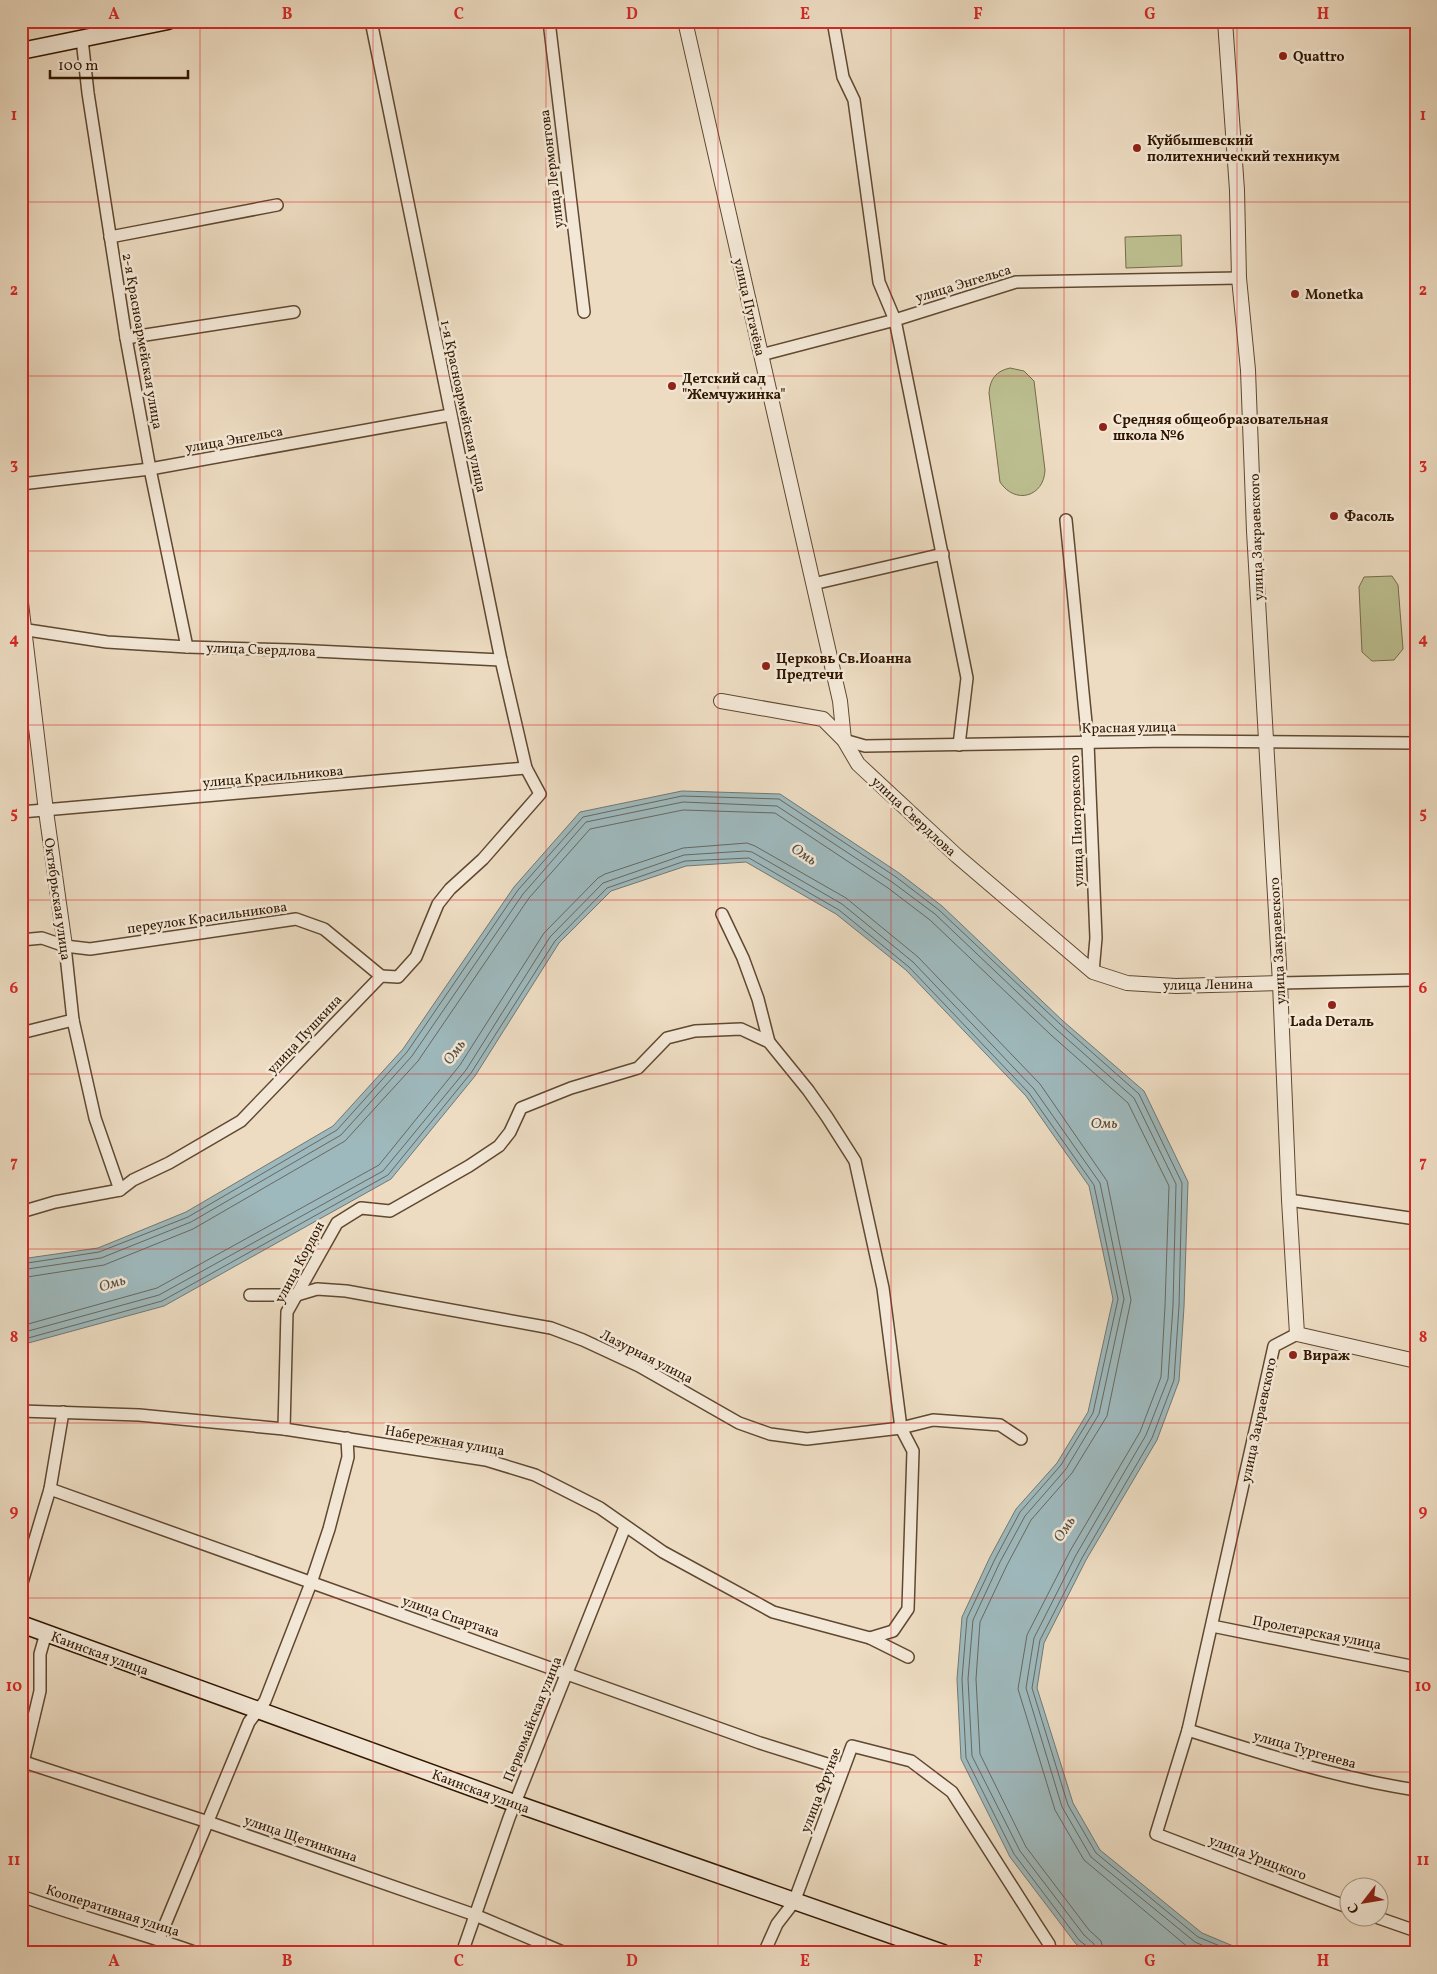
<svg xmlns="http://www.w3.org/2000/svg" width="1437" height="1974" viewBox="0 0 1437 1974" font-family="Vollkorn,serif">
<rect width="100%" height="100%" fill="#eddcc2"/>
<filter id="stains"><feTurbulence type="fractalNoise" baseFrequency=".004" numOctaves="4"/><feColorMatrix values="0 0 0 0 .2 0 0 0 0 .09 0 0 0 0 .02 0 0 0 .5 -.17"/></filter>
<radialGradient id="worn" r=".72"><stop offset=".6" stop-color="#630" stop-opacity="0"/><stop offset="1" stop-color="#630" stop-opacity=".3"/></radialGradient>
<g fill="#bcbf90" stroke="#766b48">
<polygon points="1181,235 1182,266 1126,268 1125,237"/>
<path d="M1010,368L1024,371L1034,381L1045,470C1044,497 1015,505 1000,482L989,393C990,379 996,371 1010,368Z"/>
<polygon points="1392,576 1398,585 1403,649 1394,660 1372,661 1362,652 1359,587 1364,577"/>
</g>
<polygon fill="#9eb9bd" stroke="#727871" points="682,791 780,794 899,873 942,906 1063,1021 1144,1091 1188,1182 1184,1307 1179,1381 1157,1440 1086,1560 1044,1643 1037,1688 1073,1803 1100,1850 1202,1933 1250,1953 1088,1953 1076,1944 1010,1857 961,1759 957,1679 962,1617 990,1557 1016,1509 1057,1463 1088,1412 1113,1299 1089,1186 1026,1096 906,970 836,914 746,862 686,866 611,891 559,943 475,1076 391,1179 164,1306 21,1345 21,1259 98,1248 186,1212 333,1126 403,1049 514,887 580,812"/>
<g fill="none" stroke-linecap="round" stroke-linejoin="round">
<g stroke="#68685e" stroke-width="1">
<polyline points="21,1264 99,1252 188,1217 337,1130 407,1052 518,890 583,817 682,796 779,799 896,877 939,910 1060,1024 1139,1094 1182,1183 1179,1306 1174,1380 1152,1438 1082,1558 1040,1640 1032,1688 1068,1805 1096,1853 1198,1937 1237,1953"/>
<polyline points="21,1270 101,1258 191,1222 341,1135 412,1056 523,894 586,822 683,802 777,806 892,882 935,914 1056,1029 1134,1098 1176,1184 1173,1306 1168,1379 1146,1435 1076,1555 1034,1638 1026,1688 1062,1807 1091,1857 1195,1942 1220,1953"/>
<polyline points="21,1278 104,1265 193,1229 345,1141 418,1061 529,898 590,829 683,810 775,813 888,888 930,920 1051,1035 1128,1103 1169,1186 1165,1306 1161,1377 1140,1432 1070,1551 1027,1635 1018,1689 1055,1810 1084,1860 1189,1948 1200,1953"/>
<polyline points="21,1326 157,1288 379,1165 460,1065 544,933 598,878 605,874 683,848 747,843 755,846 846,898 918,957 1040,1084 1107,1181 1131,1300 1107,1416 1072,1473 1031,1520 1007,1565 980,1622 976,1679 980,1754 1026,1847 1089,1930 1101,1941 1104,1953"/>
<polyline points="21,1333 159,1295 383,1171 466,1070 550,937 603,883 684,855 745,851 752,852 842,904 913,962 1034,1089 1100,1183 1124,1299 1099,1414 1066,1469 1025,1516 1000,1562 973,1620 968,1679 972,1756 1020,1851 1084,1935 1094,1944 1096,1953"/>
<polyline points="21,1340 162,1301 388,1175 471,1073 555,941 607,888 685,861 749,858 839,910 909,967 1029,1093 1094,1185 1118,1299 1093,1413 1061,1465 1020,1512 995,1559 967,1618 962,1679 966,1758 1014,1854 1079,1940 1089,1948 1090,1953"/>
</g>
<g stroke="#604830" stroke-width="14">
<g id="minor">
<polyline points="549,21 584,312"/>
<polyline points="833,21 843,77 854,100 879,282 895,320 967,678 959,745"/>
<polyline points="82,39 88,93 126,338 150,469 187,647"/>
<polyline points="110,237 277,205"/>
<polyline points="126,338 294,312"/>
<polyline points="761,355 895,320 1016,282 1239,278"/>
<polyline points="21,484 150,469 450,415"/>
<polyline points="1066,520 1088,743 1096,938 1093,972"/>
<polyline points="813,584 943,554"/>
<polyline points="21,629 107,642 187,647 294,650 501,660"/>
<polyline points="844,740 865,746 1170,741 1416,743"/>
<polyline points="21,812 526,768"/>
<polyline points="722,914 743,958 758,999 769,1042"/>
<polyline points="21,940 42,938 65,946 90,949 296,919 324,929 381,976"/>
<polyline points="65,946 73,1020 95,1118 120,1190"/>
<polyline points="1280,983 1416,980"/>
<polyline points="21,1033 73,1020"/>
<polyline points="1289,1200 1416,1219"/>
<polyline points="21,1212 55,1202 120,1190 133,1180 169,1163 241,1121 381,976 398,977 416,957 438,904 450,889 483,859 540,794 526,768 501,660 371,21"/>
<polyline points="250,1295 297,1295 317,1289 346,1291 551,1328 583,1340 639,1366 739,1423 770,1434 807,1439 901,1428 933,1420 1000,1425 1021,1439"/>
<polyline points="1297,1334 1274,1346 1188,1730 1156,1834 1350,1908"/>
<polyline points="21,1411 139,1415 284,1429 486,1460 535,1475 600,1508 663,1552 773,1612 870,1638 908,1657"/>
<polyline points="284,1429 287,1312 337,1223 361,1208 390,1211 469,1166 499,1146 510,1132 521,1108 571,1088 638,1068 667,1038 695,1031 741,1029 769,1042 808,1090 827,1117 855,1161 883,1288 901,1428 913,1451 908,1609 893,1631 870,1638"/>
<polyline points="50,1489 760,1743 843,1769"/>
<polyline points="21,1586 50,1489 63,1412"/>
<polyline points="1212,1626 1416,1667"/>
<path d="M1188,1730C1263,1754 1338,1778 1416,1790"/>
<polyline points="24,1762 208,1822 475,1915 565,1953"/>
<polyline points="21,1771 40,1691 40,1654 46,1633"/>
<path d="M21,1896C79,1917 139,1932 197,1953"/>
<polyline points="1373,1916 1416,1931"/>
<polyline points="159,1939 249,1722 265,1701 311,1583 329,1529 348,1457 347,1438"/>
<polyline points="462,1953 509,1818 625,1527"/>
<polyline points="764,1953 777,1924 794,1902 852,1746 911,1761 952,1792 1036,1924 1049,1944 1051,1953"/>
</g>
</g>
<g stroke="#604830" stroke-width="16">
<g id="tertiary">
<polyline points="685,21 840,701 844,740"/>
<polyline points="1225,21 1237,190 1239,278 1248,370 1254,531 1280,983 1289,1200 1297,1334 1416,1361"/>
<polyline points="21,603 46,811 65,946"/>
<polyline points="721,701 823,719 844,740 858,764 957,856 1093,972 1127,983 1176,986 1280,983"/>
</g>
</g>
<g stroke="#311700" stroke-width="19">
<g id="secondary">
<polyline points="21,51 168,21"/>
<polyline points="21,1624 514,1803 943,1953"/>
</g>
</g>
<use href="#minor" stroke="#f3e8d7" stroke-width="11"/>
<use href="#tertiary" stroke="#f3e8d7" stroke-width="14"/>
<use href="#secondary" stroke="#f3e8d7" stroke-width="16"/>
</g>
<path fill="none" stroke="#d62828" stroke-width="1" stroke-opacity="0.55" d="M200,21V1953M373,21V1953M546,21V1953M718,21V1953M891,21V1953M1064,21V1953M1237,21V1953M21,202H1416M21,376H1416M21,551H1416M21,725H1416M21,900H1416M21,1074H1416M21,1249H1416M21,1423H1416M21,1598H1416M21,1772H1416"/>
<g fill="#8f2418" stroke="#f3e8d7" stroke-width="2">
<circle cx="1283" cy="56" r="5"/>
<circle cx="1137" cy="148" r="5"/>
<circle cx="1295" cy="294" r="5"/>
<circle cx="672" cy="386" r="5"/>
<circle cx="1103" cy="427" r="5"/>
<circle cx="1334" cy="516" r="5"/>
<circle cx="766" cy="666" r="5"/>
<circle cx="1332" cy="1005" r="5"/>
<circle cx="1293" cy="1355" r="5"/>
</g>
<g text-anchor="middle" stroke-width="5" stroke-linejoin="round" paint-order="stroke">
<g font-size="14" font-weight="bold" fill="#311700" stroke="#f3e8d7" text-anchor="start">
<text x="1293" y="61">Quattro</text>
<text x="1147" y="145">Куйбышевский<tspan x="1147" dy="16">политехнический техникум</tspan></text>
<text x="1305" y="299">Monetka</text>
<text x="682" y="383">Детский сад<tspan x="682" dy="16">"Жемчужинка"</tspan></text>
<text x="1113" y="424">Средняя общеобразовательная<tspan x="1113" dy="16">школа №6</tspan></text>
<text x="1344" y="521">Фасоль</text>
<text x="776" y="663">Церковь Св.Иоанна<tspan x="776" dy="16">Предтечи</tspan></text>
<text x="1332" y="1026" text-anchor="middle">Lada Dеталь</text>
<text x="1303" y="1360">Вираж</text>
</g>
<g font-size="14" fill="#311700" stroke="#f3e8d7">
<text transform="translate(551 169) rotate(-97)" y="5">улица Лермонтова</text>
<text transform="translate(963 283) rotate(-17)" y="5">улица Энгельса</text>
<text transform="translate(750 307) rotate(77)" y="5">улица Пугачёва</text>
<text transform="translate(143 341) rotate(80)" y="5">2-я Красноармейская улица</text>
<text transform="translate(464 406) rotate(78)" y="5">1-я Красноармейская улица</text>
<text transform="translate(234 439) rotate(-10)" y="5">улица Энгельса</text>
<text transform="translate(1256 537) rotate(-92)" y="5">улица Закраевского</text>
<text transform="translate(261 649) rotate(2)" y="5">улица Свердлова</text>
<text transform="translate(1129 727) rotate(-1)" y="5">Красная улица</text>
<text transform="translate(273 776) rotate(-5)" y="5">улица Красильникова</text>
<text transform="translate(914 816) rotate(43)" y="5">улица Свердлова</text>
<text transform="translate(1076 821) rotate(-92)" y="5">улица Пиотровского</text>
<text transform="translate(58 899) rotate(82)" y="5">Октябрьская улица</text>
<text transform="translate(207 917) rotate(-8)" y="5">переулок Красильникова</text>
<text transform="translate(1277 941) rotate(-93)" y="5">улица Закраевского</text>
<text transform="translate(1208 984) rotate(-1)" y="5">улица Ленина</text>
<text transform="translate(304 1034) rotate(-47)" y="5">улица Пушкина</text>
<text transform="translate(299 1262) rotate(-62)" y="5">улица Кордон</text>
<text transform="translate(647 1356) rotate(27)" y="5">Лазурная улица</text>
<text transform="translate(1258 1420) rotate(-78)" y="5">улица Закраевского</text>
<text transform="translate(445 1440) rotate(10)" y="5">Набережная улица</text>
<text transform="translate(451 1616) rotate(19)" y="5">улица Спартака</text>
<text transform="translate(1317 1632) rotate(11)" y="5">Пролетарская улица</text>
<text transform="translate(100 1653) rotate(20)" y="5">Каинская улица</text>
<text transform="translate(532 1719) rotate(-68)" y="5">Первомайская улица</text>
<text transform="translate(1305 1749) rotate(16)" y="5">улица Тургенева</text>
<text transform="translate(820 1790) rotate(-69)" y="5">улица Фрунзе</text>
<text transform="translate(481 1791) rotate(20)" y="5">Каинская улица</text>
<text transform="translate(301 1838) rotate(19)" y="5">улица Щетинкина</text>
<text transform="translate(1258 1857) rotate(21)" y="5">улица Урицкого</text>
<text transform="translate(113 1910) rotate(18)" y="5">Кооперативная улица</text>
</g>
<g font-size="15" font-style="italic" fill="#575042" stroke="#f3e8d7">
<text transform="translate(804 854) rotate(33)" y="5">Омь</text>
<text transform="translate(454 1052) rotate(-54)" y="5">Омь</text>
<text x="1104" y="1128">Омь</text>
<text transform="translate(112 1283) rotate(-17)" y="5">Омь</text>
<text transform="translate(1064 1529) rotate(-57)" y="5">Омь</text>
</g>
</g>
<rect width="1437" height="1974" fill="none" stroke="#eddcc2" stroke-width="55"/>
<g transform="translate(1364 1902) rotate(239)"><circle r="24" fill="#f3e8d7" stroke="#a59481"/>
<path d="M0-4L9 19L0 12L-9 19Z" fill="#8f2418"/>
<text y="-8" font-size="14" font-weight="bold" text-anchor="middle" fill="#311700">С</text>
</g>
<path d="M50 70v8h138v-8" fill="none" stroke="#311700" stroke-width="2.5"/>
<text x="58" y="70" font-size="15" fill="#311700" stroke="#f3e8d7" stroke-width="4" paint-order="stroke">100 m</text>
<rect x="28" y="28" width="1382" height="1918" fill="none" stroke="#d62828" stroke-width="2"/>
<g font-size="16" text-anchor="middle" font-weight="bold" fill="#d62828">
<text x="114" y="19">A</text>
<text x="287" y="19">B</text>
<text x="459" y="19">C</text>
<text x="632" y="19">D</text>
<text x="805" y="19">E</text>
<text x="978" y="19">F</text>
<text x="1150" y="19">G</text>
<text x="1323" y="19">H</text>
<text x="14" y="120">1</text>
<text x="1423" y="120">1</text>
<text x="14" y="295">2</text>
<text x="1423" y="295">2</text>
<text x="14" y="469">3</text>
<text x="1423" y="469">3</text>
<text x="14" y="644">4</text>
<text x="1423" y="644">4</text>
<text x="14" y="818">5</text>
<text x="1423" y="818">5</text>
<text x="14" y="993">6</text>
<text x="1423" y="993">6</text>
<text x="14" y="1167">7</text>
<text x="1423" y="1167">7</text>
<text x="14" y="1342">8</text>
<text x="1423" y="1342">8</text>
<text x="14" y="1516">9</text>
<text x="1423" y="1516">9</text>
<text x="14" y="1691">10</text>
<text x="1423" y="1691">10</text>
<text x="14" y="1865">11</text>
<text x="1423" y="1865">11</text>
<text x="114" y="1966">A</text>
<text x="287" y="1966">B</text>
<text x="459" y="1966">C</text>
<text x="632" y="1966">D</text>
<text x="805" y="1966">E</text>
<text x="978" y="1966">F</text>
<text x="1150" y="1966">G</text>
<text x="1323" y="1966">H</text>
</g>
<rect width="100%" height="100%" filter="url(#stains)"/>
<rect width="100%" height="100%" fill="url(#worn)"/>
</svg>
